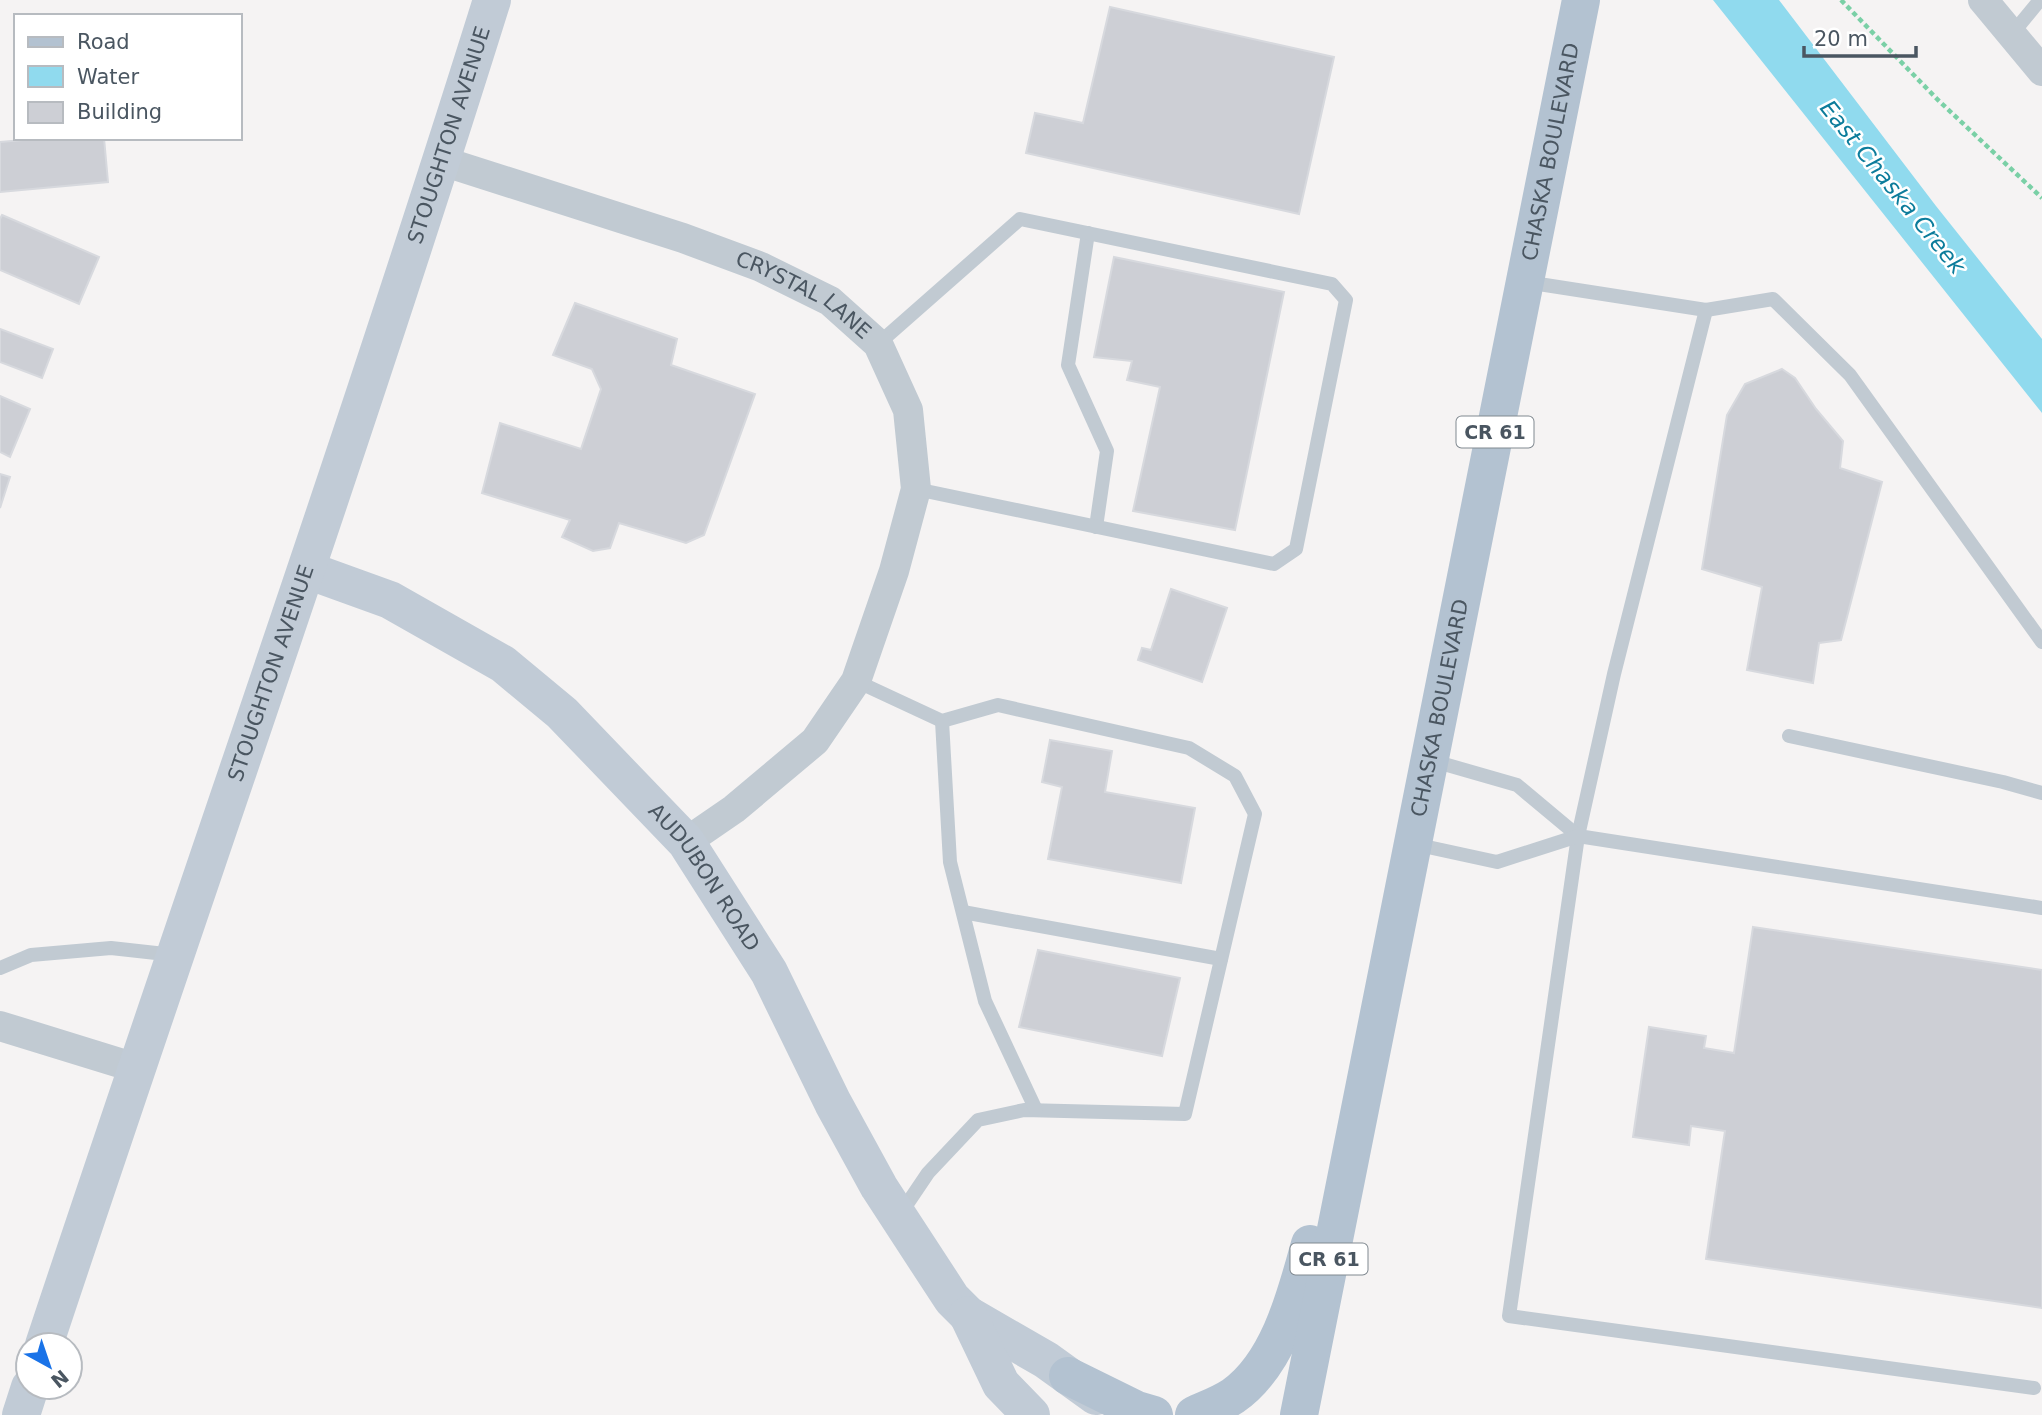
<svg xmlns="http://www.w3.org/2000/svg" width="2042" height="1415" viewBox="0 0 2042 1415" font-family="'DejaVu Sans',sans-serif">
<rect width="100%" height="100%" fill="#f5f3f3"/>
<polygon fill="#90daee" points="1713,0 1779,0 1936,206 2042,339 2042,413"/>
<g fill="#cdcfd5" stroke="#d7d9de" stroke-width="2">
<polygon points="1110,7 1334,57 1299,214 1026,153 1035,113 1083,123"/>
<polygon points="45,138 104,138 108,182 0,192 0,142"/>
<polygon points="2,215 99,257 79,304 0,270 0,219"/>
<polygon points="1114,257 1284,292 1235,530 1133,511 1160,387 1127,380 1132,361 1094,357"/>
<polygon points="575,303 677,339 671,365 755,394 704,535 686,543 619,523 610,548 593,551 562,537 570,520 482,493 500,423 581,449 601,389 592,369 553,355"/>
<polygon points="0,329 53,349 42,378 0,362"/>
<polygon points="1782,369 1795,378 1816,409 1843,441 1840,468 1882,482 1841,640 1819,643 1813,683 1747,670 1762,587 1702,569 1727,415 1745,384"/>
<polygon points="0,396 30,409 10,457 0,452"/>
<polygon points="0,474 10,477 0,508"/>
<polygon points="1171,589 1227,608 1202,682 1138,660 1142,648 1151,650"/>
<polygon points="1050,740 1112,751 1105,792 1195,808 1181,883 1048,859 1062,787 1042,782"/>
<polygon points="1753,927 2042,970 2042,1308 1706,1259 1725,1131 1691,1126 1689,1145 1633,1137 1649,1027 1706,1036 1704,1048 1734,1053"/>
<polygon points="1038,950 1180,978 1162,1056 1019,1027"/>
</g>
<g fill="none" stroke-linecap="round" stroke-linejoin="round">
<polyline stroke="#7ad0a6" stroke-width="4.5" stroke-dasharray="5 3.5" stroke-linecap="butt" points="1841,0 1938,100 2042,198"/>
<g stroke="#c1cad2" stroke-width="14">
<polyline points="2012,34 2040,0"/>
<polyline points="1088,233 1068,365 1107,451 1096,527"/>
<polyline points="1526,282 1706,310 1773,299 1850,375 2042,642"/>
<polyline points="1706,310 1614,674 1578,836 1509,1316 2034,1388"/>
<polyline points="878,344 1020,219 1332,284 1346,300 1296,549 1274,564 916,489"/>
<polyline points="856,681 942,721 998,705 1189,748 1235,776 1255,814 1185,1114 1024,1110 978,1120 928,1173 901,1213"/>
<polyline points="942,721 950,862 985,1001 1036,1110"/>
<polyline points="1789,736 2003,782 2042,793"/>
<polyline points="1430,760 1517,785 1578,836"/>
<polyline points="1414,844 1497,862 1578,836 2042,908"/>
<polyline points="963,912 1221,959"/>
<polyline points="0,968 31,955 111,948 174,955"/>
</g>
<g stroke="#c1cad2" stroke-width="30">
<polyline points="1983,0 2042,71"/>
<path id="s1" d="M442,161L683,238L761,267L830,301L878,344L908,410L916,489L894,571L856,681L815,741L734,809L686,842"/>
<polyline points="0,1026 136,1068"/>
</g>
<g stroke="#c1cbd6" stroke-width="38">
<path id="s2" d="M307,570L390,600L503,664L562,713L686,842L769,972L833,1103L879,1187L952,1299L968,1315L1046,1360L1096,1396"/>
<polyline points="968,1315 1001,1384 1031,1415"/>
<path id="s3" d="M44,1345C193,896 351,451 492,0"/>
<polyline points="21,1415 30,1387"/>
</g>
<g stroke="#b3c2d1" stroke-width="38">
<polyline points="1068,1376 1137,1410 1154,1415"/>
<path d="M1194,1415C1207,1409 1221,1404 1233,1396C1279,1364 1296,1295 1310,1244"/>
<path id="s4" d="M1299,1415L1581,0"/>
</g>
</g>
<g text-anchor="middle" stroke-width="5" stroke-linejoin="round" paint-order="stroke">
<g fill="#fff" stroke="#808990" stroke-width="2">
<rect x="1456.5" y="416.5" width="77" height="31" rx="5"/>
<rect x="1290.5" y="1243.5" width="77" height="31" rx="5"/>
</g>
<g font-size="19" font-weight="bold" fill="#4a5661">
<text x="1495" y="439">CR 61</text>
<text x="1329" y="1266">CR 61</text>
</g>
<g font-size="21" fill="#4a5661" stroke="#fff">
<text dy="7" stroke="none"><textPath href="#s3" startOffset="1276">STOUGHTON AVENUE</textPath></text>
<text dy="7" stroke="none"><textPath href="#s4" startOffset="1288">CHASKA BOULEVARD</textPath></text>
<text dy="7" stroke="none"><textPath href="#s1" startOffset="387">CRYSTAL LANE</textPath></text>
<text dy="7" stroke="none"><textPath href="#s3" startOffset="709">STOUGHTON AVENUE</textPath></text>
<text dy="7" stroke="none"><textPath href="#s4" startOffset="721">CHASKA BOULEVARD</textPath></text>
<text dy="7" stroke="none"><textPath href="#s2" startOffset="513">AUDUBON ROAD</textPath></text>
</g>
<g font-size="23" font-style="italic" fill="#0c7c9b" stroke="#fff">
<text transform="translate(1893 187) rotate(51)" y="8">East Chaska Creek</text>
</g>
</g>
<rect x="14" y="14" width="228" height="126" fill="#ffffff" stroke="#b7bbc0" stroke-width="2"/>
<rect x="28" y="37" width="35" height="10" fill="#b3c2d1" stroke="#b7bbc0" stroke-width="2"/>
<text x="77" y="49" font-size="21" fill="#4a5661">Road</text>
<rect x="28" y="66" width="35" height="21" fill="#90daee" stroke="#b7bbc0" stroke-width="2"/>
<text x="77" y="84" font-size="21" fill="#4a5661">Water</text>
<rect x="28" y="102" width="35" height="21" fill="#cdcfd5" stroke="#b7bbc0" stroke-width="2"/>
<text x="77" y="119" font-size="21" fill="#4a5661">Building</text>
<g transform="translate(49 1366) rotate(140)"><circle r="33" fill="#ffffff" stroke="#b7bbc0" stroke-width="2"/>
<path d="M0-5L12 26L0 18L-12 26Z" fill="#1a73e8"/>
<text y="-10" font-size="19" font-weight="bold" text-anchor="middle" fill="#4a5661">N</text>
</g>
<path d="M1804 46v10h112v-10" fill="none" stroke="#4a5661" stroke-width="3.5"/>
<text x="1814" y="46" font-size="21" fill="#4a5661" stroke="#ffffff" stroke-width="5" paint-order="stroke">20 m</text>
</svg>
